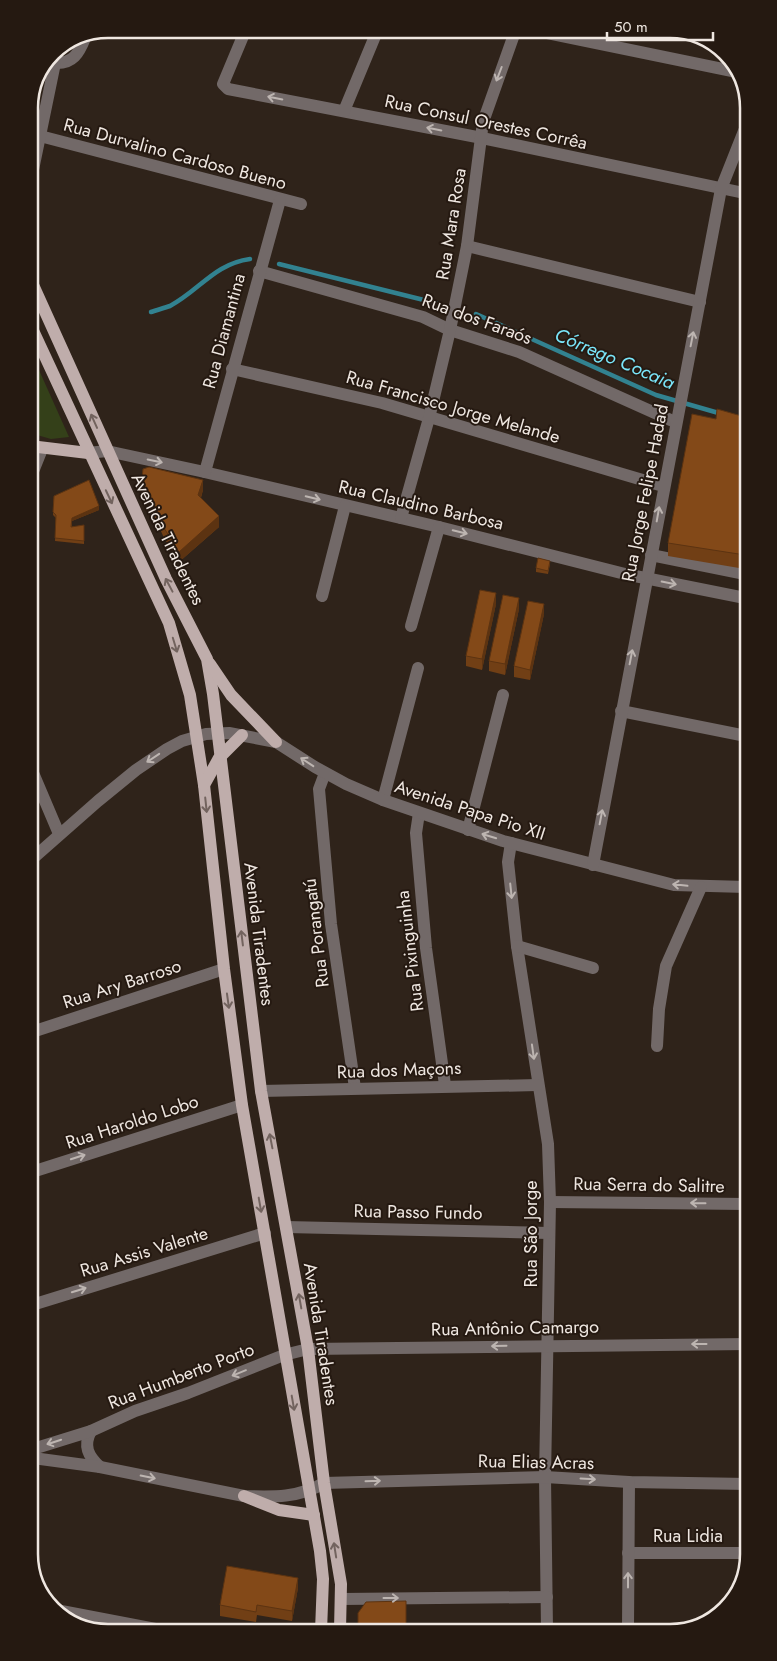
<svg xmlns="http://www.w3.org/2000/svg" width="777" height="1661" viewBox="0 0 777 1661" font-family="Jost,sans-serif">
<rect width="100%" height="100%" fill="#2f231a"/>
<polygon fill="#344019" points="30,350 69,437 51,439 30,433"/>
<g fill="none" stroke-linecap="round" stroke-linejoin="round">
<g stroke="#328290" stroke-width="4.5">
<polyline points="279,264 440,304"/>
<path d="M151,312C157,310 164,308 170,306C200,290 214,264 250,259"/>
<polyline points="476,314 656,395 722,414"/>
</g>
<g stroke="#726968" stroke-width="12">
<polyline points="246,29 223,84 228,89 482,138 744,193"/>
<polyline points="528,29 737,72"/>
<path d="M55,63C73,64 79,53 85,38"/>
<polyline points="344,111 378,29"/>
<polyline points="40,136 301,204"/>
<polyline points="29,189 55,63"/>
<polyline points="467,246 700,302"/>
<polyline points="259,271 423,317 450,330 519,352 675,422"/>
<polyline points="232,369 382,403 663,486"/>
<polyline points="88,453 107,451 200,471 439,527 625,574 745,598"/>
<polyline points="205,472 280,200"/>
<polyline points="30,479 42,449"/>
<polyline points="401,518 429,418 450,330 467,246 483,122 516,29"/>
<polyline points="651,555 745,574"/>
<polyline points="322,596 345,506"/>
<polyline points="411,626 439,527"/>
<polyline points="621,711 746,736"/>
<polyline points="31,768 59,834"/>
<polyline points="325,773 319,789 331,924 355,1088"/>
<polyline points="383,800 418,668"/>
<polyline points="419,813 416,833 426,948 445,1085"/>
<polyline points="468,830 503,695"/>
<polyline points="511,843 508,862 517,946 548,1144 550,1202 545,1477 547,1629"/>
<polyline points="31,860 98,801 136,770 167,749 182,741 206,734 229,733 276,742 315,767 346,784 383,800 503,841 674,885 746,887"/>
<polyline points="593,865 721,189 744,131"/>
<polyline points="517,946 593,968"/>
<polyline points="32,1032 224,969"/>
<polyline points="657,1046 659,1009 666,966 701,887"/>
<polyline points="261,1091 537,1085"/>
<polyline points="32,1172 242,1105"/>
<polyline points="550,1202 747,1204"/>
<polyline points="286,1227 549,1233"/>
<polyline points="32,1305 265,1233"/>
<path d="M91,1431C83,1446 88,1456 100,1467"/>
<polyline points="33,1449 91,1431 135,1411 188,1393 284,1355 308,1349 748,1344"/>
<path d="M33,1458L100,1467L244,1496C273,1497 299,1498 324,1483L545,1477L629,1482L748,1484"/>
<polyline points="628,1553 748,1553"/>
<polyline points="342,1599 547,1597"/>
<polyline points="56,1610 171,1632"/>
<polyline points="628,1628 629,1482"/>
</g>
<g stroke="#bfadab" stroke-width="12">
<polyline points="29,276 166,579 207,659 213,694 261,1091 308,1349 324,1483 341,1584 340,1630"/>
<polyline points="30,324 169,623 190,695 204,785 224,969 242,1105 320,1551 323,1579 321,1631"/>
<polyline points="30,446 88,453"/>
<polyline points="210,664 231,695 276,742"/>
<polyline points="204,785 219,758 242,735"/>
<polyline points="244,1496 279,1510 314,1515"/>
</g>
</g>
<g fill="#713f15">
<polygon points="745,417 745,569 668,556 668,543"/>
<polygon points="142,478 203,490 201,498 219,527 179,562 164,538 142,488"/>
<polygon points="54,496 99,510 72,521 72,527 84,525 84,544 55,541 56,518 53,515"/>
<polygon points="550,564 548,574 536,572 536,568"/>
<polygon points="496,604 482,670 466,666 466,656"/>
<polygon points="519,609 505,675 489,671 489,661"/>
<polygon points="544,614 530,680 514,677 514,666"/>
<polygon points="298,1588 292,1621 257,1615 256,1622 220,1616 220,1605"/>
</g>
<g fill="#5c3311">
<polygon points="203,480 203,490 198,506 198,495"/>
<polygon points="99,506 99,510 72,521 71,530 72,518"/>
<polygon points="219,516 219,527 179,562 179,552"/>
<polygon points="496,593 496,604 482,670 482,659"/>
<polygon points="519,598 519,609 505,675 505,664"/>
<polygon points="544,604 544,614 530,680 530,670"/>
<polygon points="298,1578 298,1588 292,1621 292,1611"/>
</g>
<g fill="#834918" stroke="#5c3311">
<polygon points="717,409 745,417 745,555 668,543 692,414 716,419"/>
<polygon points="149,467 203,480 198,495 219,516 179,552 164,528 142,478 143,469"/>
<polygon points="89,480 99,506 72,518 71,527 84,525 84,541 55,538 56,515 53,512 54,496"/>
<polygon points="538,558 550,561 548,571 536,568"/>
<polygon points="480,590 496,593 482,659 466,656"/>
<polygon points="503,595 519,598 505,664 489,661"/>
<polygon points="528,601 544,604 530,670 514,666"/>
<polygon points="227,1566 298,1578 292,1611 257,1605 256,1612 220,1605"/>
<polygon points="406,1601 406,1630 358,1630 358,1613 366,1602"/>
</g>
<defs><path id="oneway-shaft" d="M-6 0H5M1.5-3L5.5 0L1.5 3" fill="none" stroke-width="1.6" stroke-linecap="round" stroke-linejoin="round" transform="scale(1.25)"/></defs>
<g stroke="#bdb5b1">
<use href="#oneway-shaft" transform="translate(499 74) rotate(111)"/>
<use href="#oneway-shaft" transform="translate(275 98) rotate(-169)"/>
<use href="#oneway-shaft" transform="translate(434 129) rotate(-169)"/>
<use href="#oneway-shaft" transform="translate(692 339) rotate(-79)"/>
<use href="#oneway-shaft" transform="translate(155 461) rotate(12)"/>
<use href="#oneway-shaft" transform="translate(313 498) rotate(13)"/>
<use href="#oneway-shaft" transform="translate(658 514) rotate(-80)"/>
<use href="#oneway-shaft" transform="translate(460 532) rotate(14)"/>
<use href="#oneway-shaft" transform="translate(669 583) rotate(11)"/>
<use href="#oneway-shaft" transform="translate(631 657) rotate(-79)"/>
<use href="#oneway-shaft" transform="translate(153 758) rotate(146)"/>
<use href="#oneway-shaft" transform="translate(307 762) rotate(-147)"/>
<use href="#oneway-shaft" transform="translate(601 817) rotate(-79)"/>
<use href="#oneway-shaft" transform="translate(489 836) rotate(-163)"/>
<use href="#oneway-shaft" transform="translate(680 885) rotate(-174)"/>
<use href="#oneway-shaft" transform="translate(511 891) rotate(84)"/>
<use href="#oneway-shaft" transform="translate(533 1052) rotate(82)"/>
<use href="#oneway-shaft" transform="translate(78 1157) rotate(-18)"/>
<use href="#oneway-shaft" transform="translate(698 1203) rotate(-179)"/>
<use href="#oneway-shaft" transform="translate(79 1290) rotate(-17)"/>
<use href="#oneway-shaft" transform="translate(699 1344) rotate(180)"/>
<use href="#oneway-shaft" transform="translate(499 1346) rotate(179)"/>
<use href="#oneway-shaft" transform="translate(239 1373) rotate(158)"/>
<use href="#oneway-shaft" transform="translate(54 1442) rotate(162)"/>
<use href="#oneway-shaft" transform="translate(148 1477) rotate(11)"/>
<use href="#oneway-shaft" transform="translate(588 1479) rotate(3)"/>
<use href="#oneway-shaft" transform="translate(373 1481) rotate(-2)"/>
<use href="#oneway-shaft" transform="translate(628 1580) rotate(-90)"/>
<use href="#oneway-shaft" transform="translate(391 1598)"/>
</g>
<g stroke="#72635e">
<use href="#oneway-shaft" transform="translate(94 421) rotate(-114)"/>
<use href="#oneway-shaft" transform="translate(109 497) rotate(65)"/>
<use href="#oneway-shaft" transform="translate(169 585) rotate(-118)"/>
<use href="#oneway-shaft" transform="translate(175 645) rotate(73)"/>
<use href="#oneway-shaft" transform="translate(206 805) rotate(84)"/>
<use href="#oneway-shaft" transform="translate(242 938) rotate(-97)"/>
<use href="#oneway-shaft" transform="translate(228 1001) rotate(82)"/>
<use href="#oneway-shaft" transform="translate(271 1141) rotate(-101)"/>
<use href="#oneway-shaft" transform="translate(260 1205) rotate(80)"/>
<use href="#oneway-shaft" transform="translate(300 1301) rotate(-100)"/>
<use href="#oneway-shaft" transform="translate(293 1403) rotate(80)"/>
<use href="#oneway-shaft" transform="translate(335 1550) rotate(-99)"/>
</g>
<g text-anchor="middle" stroke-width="4" stroke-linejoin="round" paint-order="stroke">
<g font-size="18" fill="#efe7e1" stroke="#251911">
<text transform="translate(486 122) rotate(12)" y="6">Rua Consul Orestes Corrêa</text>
<text transform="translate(175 154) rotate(15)" y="6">Rua Durvalino Cardoso Bueno</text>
<text transform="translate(451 224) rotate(-81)" y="6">Rua Mara Rosa</text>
<text transform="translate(477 319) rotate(20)" y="6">Rua dos Faraós</text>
<text transform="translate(224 331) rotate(-75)" y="6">Rua Diamantina</text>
<text transform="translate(453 407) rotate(16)" y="6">Rua Francisco Jorge Melande</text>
<text transform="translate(645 493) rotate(-79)" y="6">Rua Jorge Felipe Hadad</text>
<text transform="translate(421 505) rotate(13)" y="6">Rua Claudino Barbosa</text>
<text transform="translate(168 539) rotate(64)" y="6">Avenida Tiradentes</text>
<text transform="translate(470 810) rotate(18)" y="6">Avenida Papa Pio XII</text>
<text transform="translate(316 933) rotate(-97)" y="6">Rua Porangatú</text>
<text transform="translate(259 934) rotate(83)" y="6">Avenida Tiradentes</text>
<text transform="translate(410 951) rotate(-97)" y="6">Rua Pixinguinha</text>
<text transform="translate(122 984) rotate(-18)" y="6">Rua Ary Barroso</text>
<text transform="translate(399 1070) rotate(-2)" y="6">Rua dos Maçons</text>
<text transform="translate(132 1122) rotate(-18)" y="6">Rua Haroldo Lobo</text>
<text transform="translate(649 1185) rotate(1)" y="6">Rua Serra do Salitre</text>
<text transform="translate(418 1212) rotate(1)" y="6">Rua Passo Fundo</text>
<text transform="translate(531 1234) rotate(-90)" y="6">Rua São Jorge</text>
<text transform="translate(144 1252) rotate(-17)" y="6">Rua Assis Valente</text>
<text transform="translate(515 1328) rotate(-1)" y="6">Rua Antônio Camargo</text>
<text transform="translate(321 1334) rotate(81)" y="6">Avenida Tiradentes</text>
<text transform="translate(181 1376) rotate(-21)" y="6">Rua Humberto Porto</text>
<text transform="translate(536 1462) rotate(1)" y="6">Rua Elias Acras</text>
<text x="688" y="1542">Rua Lidia</text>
</g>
<g font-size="19" font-style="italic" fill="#7ae6fa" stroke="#251911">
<text transform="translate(615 358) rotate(23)" y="7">Córrego Cocaia</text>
</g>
</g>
<path d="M0 0H777V1661H0ZM108 38H670A70 70 0 0 1 740 108V1554A70 70 0 0 1 670 1624H108A70 70 0 0 1 38 1554V108A70 70 0 0 1 108 38Z" fill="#251911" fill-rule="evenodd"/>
<path fill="none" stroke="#efe7e1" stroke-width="2.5" d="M108 38H670A70 70 0 0 1 740 108V1554A70 70 0 0 1 670 1624H108A70 70 0 0 1 38 1554V108A70 70 0 0 1 108 38Z"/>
<path d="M607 32v8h106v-8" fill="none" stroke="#efe7e1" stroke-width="2.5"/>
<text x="614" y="32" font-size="15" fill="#efe7e1" stroke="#251911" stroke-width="4" paint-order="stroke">50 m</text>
</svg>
